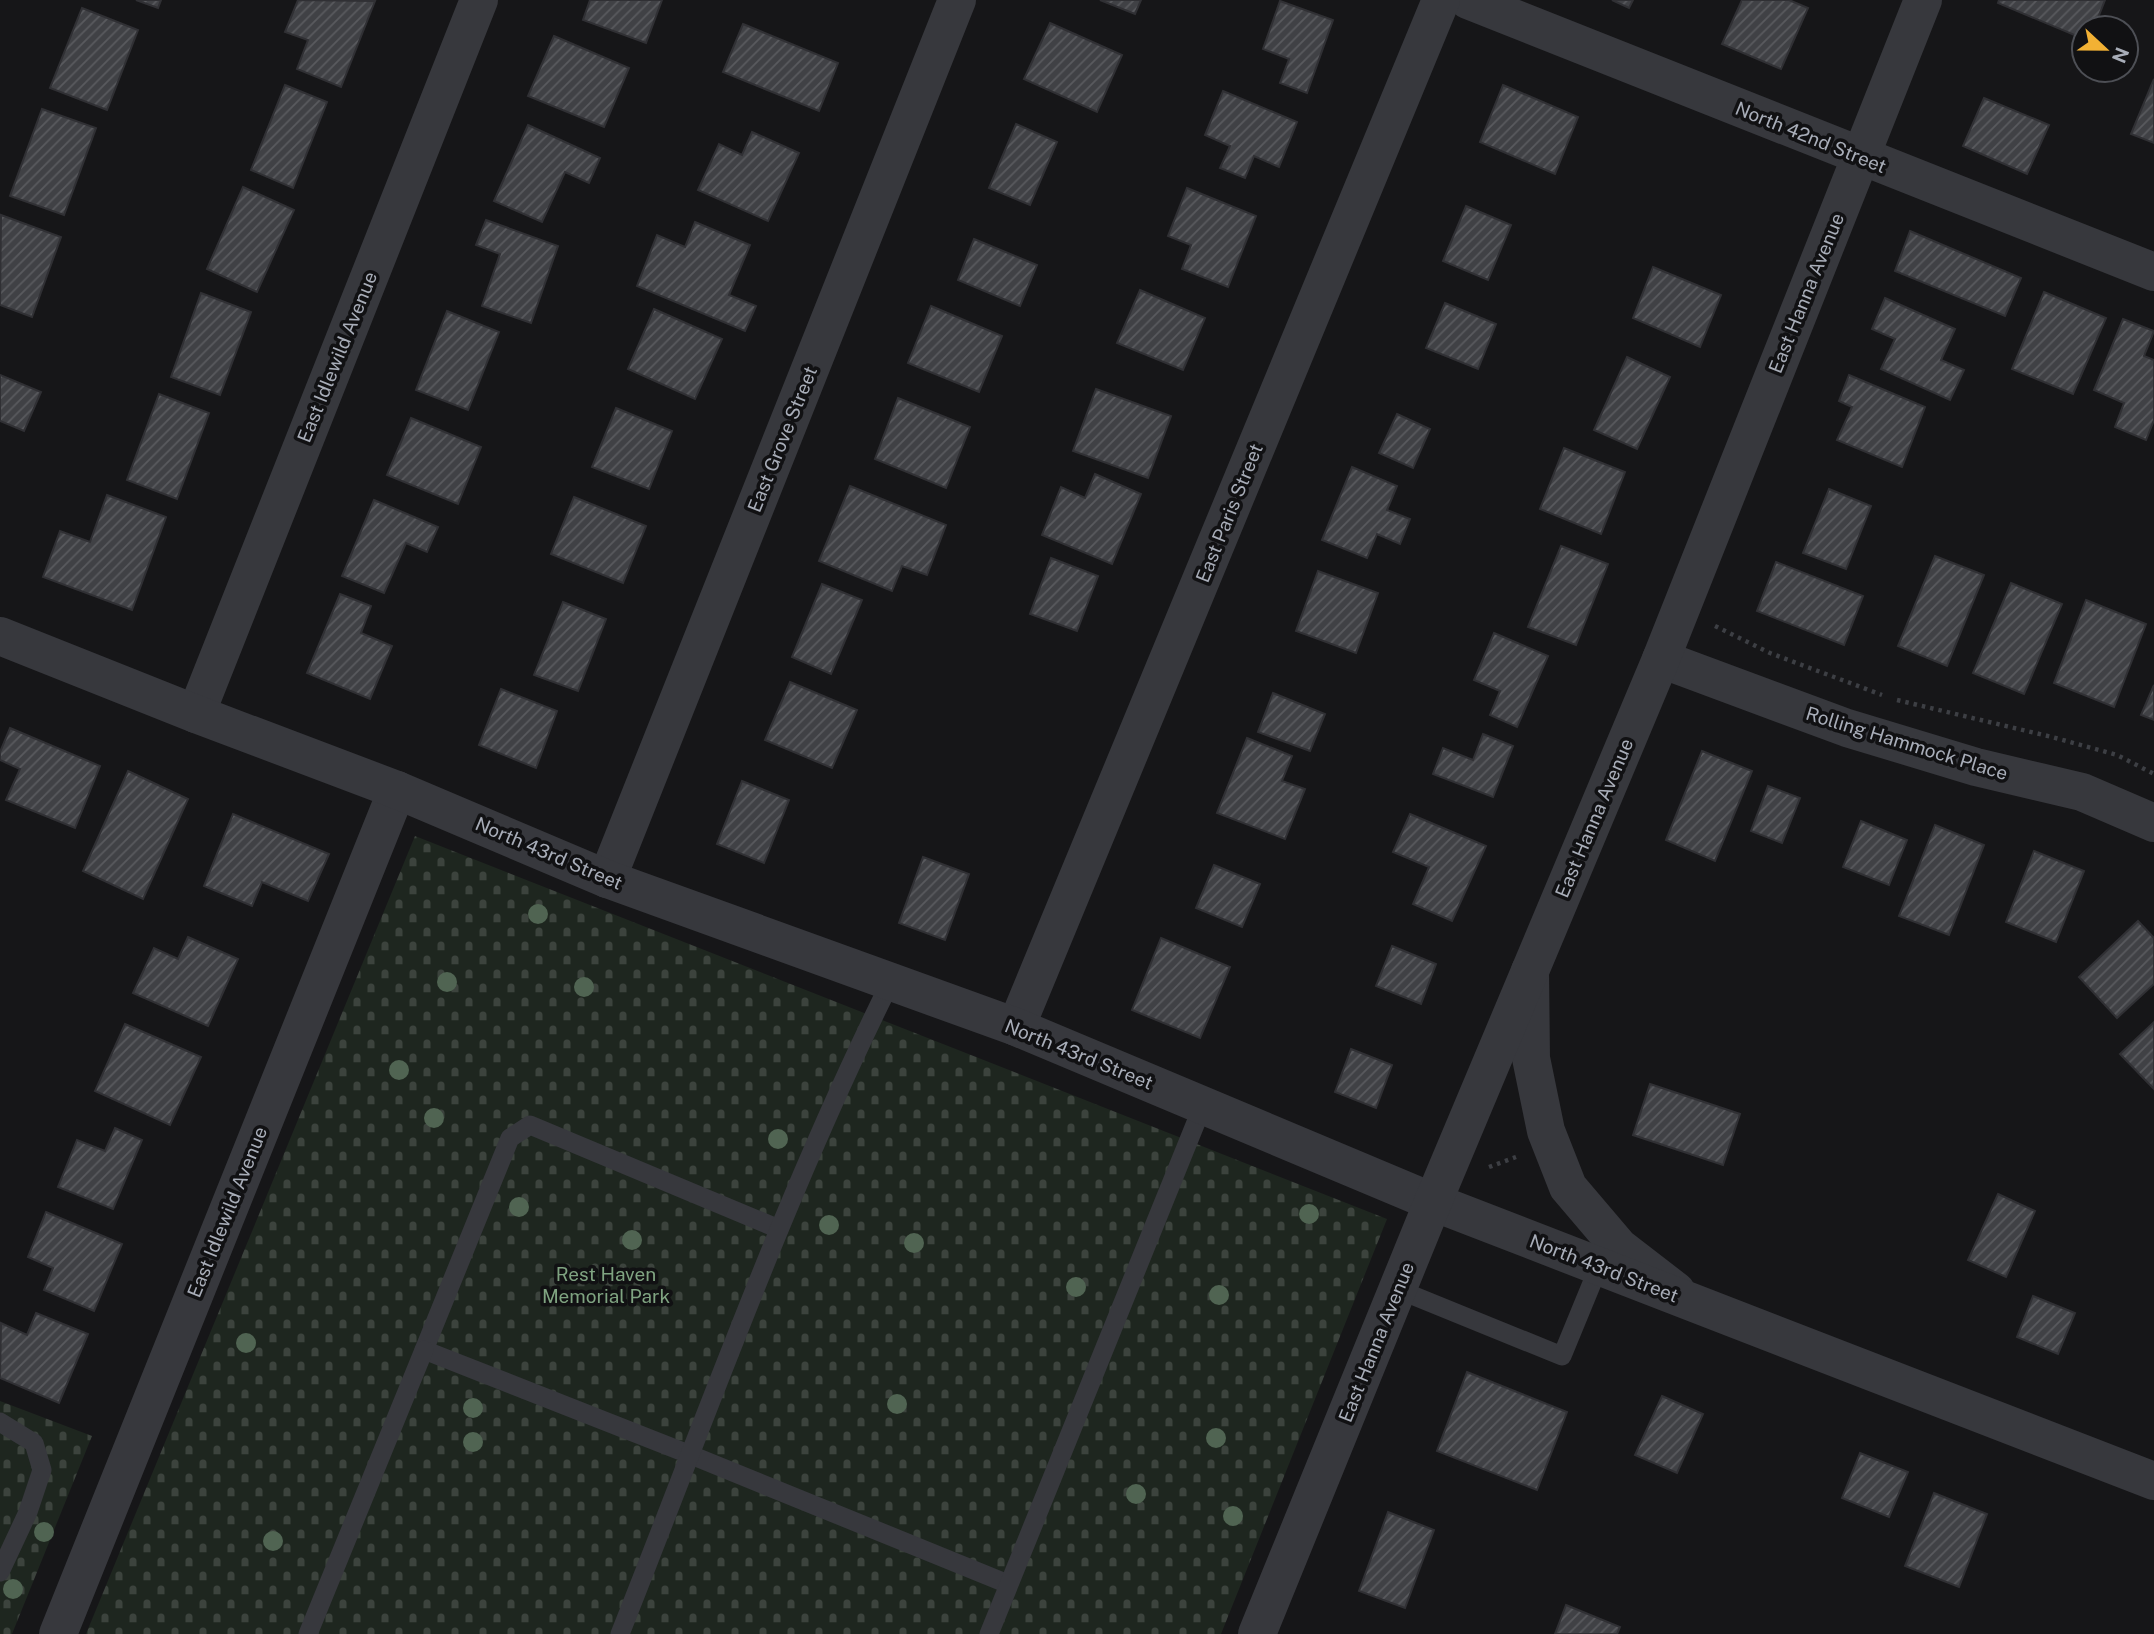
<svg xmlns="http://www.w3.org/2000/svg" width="2154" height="1634" viewBox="0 0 2154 1634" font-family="'Public Sans',sans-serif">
<defs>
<pattern id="cemetery-stones" width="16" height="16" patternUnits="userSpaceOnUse" patternTransform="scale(1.75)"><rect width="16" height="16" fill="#1e261f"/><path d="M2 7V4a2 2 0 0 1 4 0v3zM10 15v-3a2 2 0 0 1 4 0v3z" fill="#3c433d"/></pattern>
<pattern id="building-hatch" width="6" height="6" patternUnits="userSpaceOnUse" patternTransform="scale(1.75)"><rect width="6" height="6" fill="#404145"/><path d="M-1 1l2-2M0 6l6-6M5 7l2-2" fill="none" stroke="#595a5e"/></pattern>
</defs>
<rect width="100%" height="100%" fill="#161618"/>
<g fill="url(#cemetery-stones)">
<polygon points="415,836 1387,1219 1221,1634 86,1634"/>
<polygon points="0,1401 92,1436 12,1634 0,1634"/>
</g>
<g fill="url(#building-hatch)" stroke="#303034" stroke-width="2">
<polygon points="136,0 161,0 158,8"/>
<polygon points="298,0 375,1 341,87 297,69 308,40 285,32"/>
<polygon points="590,0 662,0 646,43 583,20"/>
<polygon points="1100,0 1141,0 1135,14"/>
<polygon points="1612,0 1633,0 1629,8"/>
<polygon points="1742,0 1789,0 1808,8 1781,69 1722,44"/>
<polygon points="1999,0 2105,0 2094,28 2084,28 2084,39 1998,3"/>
<polygon points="1280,1 1333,20 1307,93 1280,83 1289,59 1263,49"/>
<polygon points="82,8 138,30 107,110 50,88"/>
<polygon points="1050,23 1122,55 1097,112 1024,79"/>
<polygon points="743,24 838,63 819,111 723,72"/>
<polygon points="554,36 629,68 604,127 528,96"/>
<polygon points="2154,79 2154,143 2131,134"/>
<polygon points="285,85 327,102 293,188 251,170"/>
<polygon points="1503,85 1578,117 1555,174 1480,142"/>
<polygon points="1223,91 1297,122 1279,167 1254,156 1245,178 1220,168 1230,146 1205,135"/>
<polygon points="1984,98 2049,125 2027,174 1963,146"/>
<polygon points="42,109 96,128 64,215 10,196"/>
<polygon points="1016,124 1057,142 1030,205 989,188"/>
<polygon points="528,125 600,158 589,183 565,172 542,222 494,201"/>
<polygon points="752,132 799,153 768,221 698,190 719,144 742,155"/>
<polygon points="243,187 294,210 257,292 207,269"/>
<polygon points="1187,188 1256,216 1228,287 1182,269 1191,245 1168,236"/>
<polygon points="1466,206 1511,225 1488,280 1443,261"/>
<polygon points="1,215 61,237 32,317 0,305"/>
<polygon points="486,220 558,246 531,323 482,306 500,254 476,245"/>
<polygon points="695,222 750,245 729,295 756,306 745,331 637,286 657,235 685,247"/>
<polygon points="1910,231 2021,278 2005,316 1895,271"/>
<polygon points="974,239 1037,265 1020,306 958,280"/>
<polygon points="1653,267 1721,295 1700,347 1633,318"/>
<polygon points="1140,290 1205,318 1183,370 1117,343"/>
<polygon points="2044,292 2106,318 2073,394 2012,369"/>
<polygon points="201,293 251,312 220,395 171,377"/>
<polygon points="1885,298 1955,329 1941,360 1964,370 1950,400 1881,369 1895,339 1872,329"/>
<polygon points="1445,303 1496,324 1478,369 1426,348"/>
<polygon points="931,306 1002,336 979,392 908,363"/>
<polygon points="654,309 722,339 695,399 628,369"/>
<polygon points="447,311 499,332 468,410 416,390"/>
<polygon points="2123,319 2154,331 2144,356 2154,360 2154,420 2146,440 2115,427 2124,403 2094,390"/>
<polygon points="1627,357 1670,377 1637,449 1594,430"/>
<polygon points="0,375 41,392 24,431 0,421"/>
<polygon points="1849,375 1925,407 1902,467 1837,440 1852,407 1839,401"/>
<polygon points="1096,389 1171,416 1148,478 1073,451"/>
<polygon points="159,394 209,413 177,499 127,480"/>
<polygon points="898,398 970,427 946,488 875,459"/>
<polygon points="616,408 672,431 649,489 592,467"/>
<polygon points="1397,414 1430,429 1413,468 1379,453"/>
<polygon points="411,418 481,447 458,504 387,475"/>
<polygon points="1564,448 1625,472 1601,534 1540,509"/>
<polygon points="1352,467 1397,486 1387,510 1410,519 1400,544 1377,534 1367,558 1322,540"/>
<polygon points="1095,474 1141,494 1112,564 1042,535 1061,487 1085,498"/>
<polygon points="850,486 946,525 927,575 902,566 892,591 819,561"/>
<polygon points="1829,489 1871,506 1846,569 1803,553"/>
<polygon points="107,495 166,517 132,610 43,577 60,531 90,542"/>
<polygon points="574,497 646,526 623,583 551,554"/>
<polygon points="374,500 438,527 427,552 406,543 384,593 342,576"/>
<polygon points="1561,546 1608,564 1576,645 1528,627"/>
<polygon points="1935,556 1984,575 1947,666 1898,646"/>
<polygon points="1051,558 1098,576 1077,631 1030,614"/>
<polygon points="1776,562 1863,596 1844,645 1757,611"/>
<polygon points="1318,571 1378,593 1356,653 1296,631"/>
<polygon points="2011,583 2062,604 2024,694 1973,673"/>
<polygon points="822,584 862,600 831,674 792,657"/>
<polygon points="340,594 371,606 361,633 392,646 370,699 307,673"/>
<polygon points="2086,600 2146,624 2114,707 2054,683"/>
<polygon points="563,602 606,619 578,691 534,675"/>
<polygon points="1494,633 1548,656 1517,727 1490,715 1500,691 1474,680"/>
<polygon points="790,682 857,710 832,768 765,740"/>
<polygon points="2154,685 2154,720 2141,715"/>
<polygon points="501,689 557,711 536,768 479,745"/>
<polygon points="1273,693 1325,714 1310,751 1258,732"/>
<polygon points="10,728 100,766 75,828 6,800 20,769 0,760 0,752"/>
<polygon points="1483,734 1513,746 1493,797 1433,774 1443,748 1473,760"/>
<polygon points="1247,738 1292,756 1282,781 1305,789 1285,839 1217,813"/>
<polygon points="1702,751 1752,771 1715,861 1666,840"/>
<polygon points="128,771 188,799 143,899 83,871"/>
<polygon points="742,781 789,800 764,863 717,844"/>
<polygon points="1768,786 1800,798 1782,843 1751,831"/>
<polygon points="233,814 329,854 308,901 262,882 252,906 204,886"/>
<polygon points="1410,814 1486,846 1452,921 1413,904 1429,867 1393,852"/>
<polygon points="1861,821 1907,840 1889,885 1843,867"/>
<polygon points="1935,825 1984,845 1949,935 1899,916"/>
<polygon points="2034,851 2084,871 2056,942 2006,922"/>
<polygon points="923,857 969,874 945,940 899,923"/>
<polygon points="1214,865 1260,884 1242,927 1196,908"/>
<polygon points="2138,921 2154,938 2154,984 2117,1018 2079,977"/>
<polygon points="188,937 238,959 208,1026 133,993 154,948 178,959"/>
<polygon points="1161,938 1230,967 1200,1038 1132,1010"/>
<polygon points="1392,946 1436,964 1421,1004 1376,986"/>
<polygon points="2154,1022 2154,1089 2120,1054"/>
<polygon points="125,1024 201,1057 170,1125 95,1091"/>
<polygon points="1351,1049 1392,1065 1376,1108 1335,1092"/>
<polygon points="1650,1084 1740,1114 1723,1165 1633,1135"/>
<polygon points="115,1128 142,1140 113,1209 58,1187 77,1140 105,1151"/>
<polygon points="1998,1194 2035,1211 2006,1277 1968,1260"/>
<polygon points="46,1212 122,1244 94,1311 44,1290 53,1268 28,1257"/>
<polygon points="2033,1296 2075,1313 2058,1354 2017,1337"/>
<polygon points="36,1313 88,1334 59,1403 0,1378 1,1323 27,1335"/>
<polygon points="1467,1372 1567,1412 1537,1490 1437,1451"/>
<polygon points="1662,1396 1703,1414 1677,1473 1635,1455"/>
<polygon points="1860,1453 1908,1472 1889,1517 1842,1498"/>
<polygon points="1934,1493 1987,1514 1959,1587 1905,1566"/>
<polygon points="1388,1512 1434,1530 1405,1608 1359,1591"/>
<polygon points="1566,1605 1620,1627 1617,1634 1555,1634"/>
</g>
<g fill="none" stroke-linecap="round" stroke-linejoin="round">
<g stroke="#3d3f44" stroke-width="4.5" stroke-dasharray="3.5 5" stroke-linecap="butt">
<polyline points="1715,626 1770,653 1882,695"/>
<polyline points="1897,700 2052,737 2117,755 2154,774"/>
<polyline points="1489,1167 1516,1157"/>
</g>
<g stroke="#37383d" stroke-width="19">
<polyline points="779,1229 530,1125 510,1138 424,1350 691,1455 1008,1584"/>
<polyline points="1397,1289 1562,1356 1599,1266"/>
<polyline points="0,1422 34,1443 42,1470 28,1512 0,1572"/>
<polyline points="308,1634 424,1350"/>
<path d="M620,1634C707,1415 786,1192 891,981"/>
<polyline points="989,1634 1203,1105"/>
</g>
<g stroke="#37383d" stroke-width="38">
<polyline points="1468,0 2154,272"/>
<polyline points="1661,659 1847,728 1976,767 2082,792 2154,823"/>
<polyline points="196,714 479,0"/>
<polyline points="607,879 957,0"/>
<polyline points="1530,971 1531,1058 1546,1131 1568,1187 1619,1247 1676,1291"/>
<polyline points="1016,1027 1441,0"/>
<polyline points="58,1634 397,790"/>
</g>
<g stroke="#37383d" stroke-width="38">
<polyline points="0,636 196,714 397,790 607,879 1016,1027 1433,1202 2154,1481"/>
<polyline points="1257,1634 1433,1202 1661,659 1923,0"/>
</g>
</g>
<g fill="#506452">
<circle cx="538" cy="914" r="10"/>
<circle cx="447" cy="982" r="10"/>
<circle cx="584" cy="987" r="10"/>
<circle cx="399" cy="1070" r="10"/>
<circle cx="434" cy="1118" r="10"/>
<circle cx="778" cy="1139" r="10"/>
<circle cx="519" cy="1207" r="10"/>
<circle cx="1309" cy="1214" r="10"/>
<circle cx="829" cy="1225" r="10"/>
<circle cx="632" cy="1240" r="10"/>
<circle cx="914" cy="1243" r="10"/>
<circle cx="1076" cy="1287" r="10"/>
<circle cx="1219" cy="1295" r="10"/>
<circle cx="246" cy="1343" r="10"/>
<circle cx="897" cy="1404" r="10"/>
<circle cx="473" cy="1408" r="10"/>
<circle cx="1216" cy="1438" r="10"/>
<circle cx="473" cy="1442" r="10"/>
<circle cx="1136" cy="1494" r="10"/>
<circle cx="1233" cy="1516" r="10"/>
<circle cx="44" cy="1532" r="10"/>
<circle cx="273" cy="1541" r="10"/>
<circle cx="13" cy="1589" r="10"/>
</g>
<g text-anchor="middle" stroke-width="7" stroke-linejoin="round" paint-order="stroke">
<g font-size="19" fill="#a8adb8" stroke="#111113">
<text transform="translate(1811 137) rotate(22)" y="7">North 42nd Street</text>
<text transform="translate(1806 293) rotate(-68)" y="7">East Hanna Avenue</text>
<text transform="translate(337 357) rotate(-68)" y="7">East Idlewild Avenue</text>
<text transform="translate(782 439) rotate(-68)" y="7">East Grove Street</text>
<text transform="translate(1229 513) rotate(-68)" y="7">East Paris Street</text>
<text transform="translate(1907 743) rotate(17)" y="7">Rolling Hammock Place</text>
<text transform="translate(1594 818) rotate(-67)" y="7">East Hanna Avenue</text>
<text transform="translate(549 853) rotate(23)" y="7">North 43rd Street</text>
<text transform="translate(1079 1054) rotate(22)" y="7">North 43rd Street</text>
<text transform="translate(227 1212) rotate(-68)" y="7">East Idlewild Avenue</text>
<text transform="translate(1604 1268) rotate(21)" y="7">North 43rd Street</text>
<text transform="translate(1376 1342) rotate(-68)" y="7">East Hanna Avenue</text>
</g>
<g font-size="19" fill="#7fa381" stroke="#111113">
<text x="606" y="1281">Rest Haven<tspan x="606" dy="22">Memorial Park</tspan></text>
</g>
</g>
<g transform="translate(2105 49) rotate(112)"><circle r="33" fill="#111113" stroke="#4d4f55" stroke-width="2"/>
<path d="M0-5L12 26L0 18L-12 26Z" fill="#f2b134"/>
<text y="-10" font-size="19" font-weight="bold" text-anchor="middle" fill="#a8adb8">N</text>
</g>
</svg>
